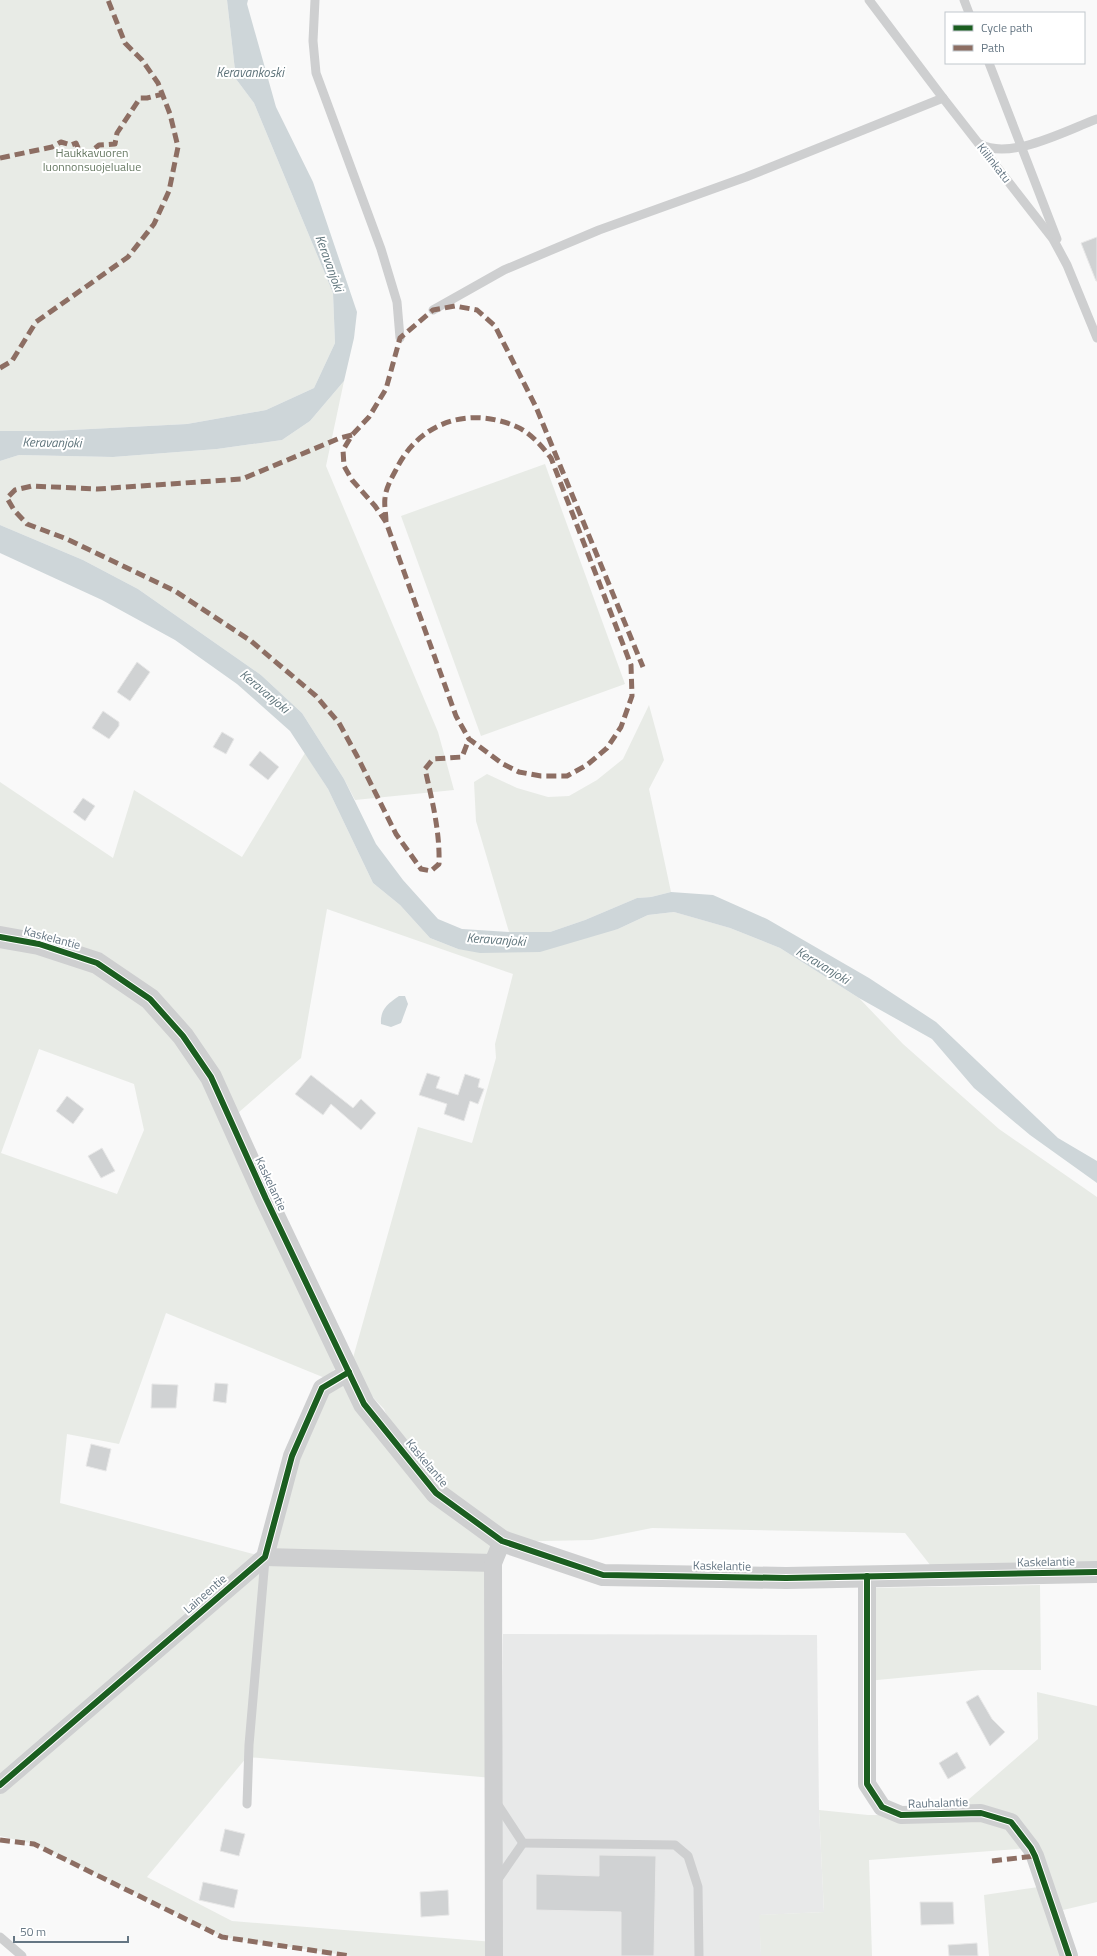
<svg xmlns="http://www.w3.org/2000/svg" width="1097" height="1956" viewBox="0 0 1097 1956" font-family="'Titillium Web',sans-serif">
<rect width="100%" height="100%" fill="#f9f9f9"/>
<polygon fill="#e8e9e9" points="503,1634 817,1635 819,1810 824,1912 760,1915 761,1956 500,1956"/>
<g fill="#e8ebe6" fill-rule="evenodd">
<polygon points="0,0 227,0 236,79 254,103 333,293 335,343 314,388 266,410 187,424 52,431 0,431"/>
<polygon points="344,381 326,466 438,732 454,790 355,800 344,779 302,713 261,675 138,589 83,560 0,525 0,461 19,455 113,457 217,449 282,440 310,421"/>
<polygon points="545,464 625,684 481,736 401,516"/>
<polygon points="649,705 664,760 649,789 671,892 651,897 637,898 585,920 550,932 509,932 476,821 474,782 487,774 517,788 548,797 569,796 597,780 623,759"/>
<path d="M305,753L328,789L373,883L400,905L430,938L458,949L618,929L648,915L674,912L730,928L780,948L859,998L903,1044L999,1129L1097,1197V1572L938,1575L905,1533L652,1528L592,1540L492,1542L493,1778L247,1757L147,1877L232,1921L494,1942V1956H351L222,1937L34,1844L0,1836V782L113,858L134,790L242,857ZM327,909L513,974L495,1044L496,1058L472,1143L418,1127L349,1372L322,1388L265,1557L60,1503L67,1434L119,1444L166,1313L325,1378L344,1361L230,1120L301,1058ZM39,1049L134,1084L144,1130L117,1194L1,1153ZM351,1374L384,1409L401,1449Z"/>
<polygon points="1040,1585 1041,1670 982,1670 867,1681 867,1588"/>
<polygon points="1037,1692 1097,1706 1097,1902 1063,1910 1077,1956 989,1956 984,1895 1045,1886 1031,1848 869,1860 872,1956 761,1956 759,1915 824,1912 819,1810 868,1815 901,1815 968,1800 1038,1739"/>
</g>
<g fill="#ced6d9">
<polygon points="227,0 248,0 247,4 276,107 313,182 357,312 354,338 344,381 310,421 282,440 217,449 113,457 19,455 0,461 0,431 52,431 187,424 266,410 314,388 335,343 333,293 254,103 236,79"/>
<polygon points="0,525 83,560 138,589 261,675 302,713 344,779 376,844 403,880 438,919 462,929 509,932 550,932 585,920 637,898 651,897 671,892 713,895 767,919 869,978 936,1022 1058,1138 1097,1161 1097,1183 1030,1135 974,1088 932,1039 859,998 780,948 730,928 674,912 648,915 618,929 540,952 480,953 458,949 430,938 400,905 373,883 328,789 290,731 237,684 175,640 102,600 0,553"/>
<path d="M399,996H405L408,1004L401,1023L391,1027L381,1024C380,1010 387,1004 399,996Z"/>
</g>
<g fill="#d0d2d3" stroke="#e8e8e8">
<polygon points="1097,237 1097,281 1096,281 1081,243"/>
<polygon points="137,662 150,672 130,701 117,692"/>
<polygon points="103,711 119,722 119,726 109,739 92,728"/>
<polygon points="222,732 234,739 226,754 213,747"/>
<polygon points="260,751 279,767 268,780 249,765"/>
<polygon points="83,798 95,806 85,821 73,812"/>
<polygon points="427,1073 440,1077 436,1088 458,1095 465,1074 480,1079 478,1087 484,1089 478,1104 470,1101 464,1121 444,1114 447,1104 419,1095"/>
<polygon points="311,1075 353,1108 361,1099 376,1113 361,1130 331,1104 323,1115 295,1094"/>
<polygon points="67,1096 84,1109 73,1124 56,1111"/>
<polygon points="102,1148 115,1171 101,1178 88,1156"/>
<polygon points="215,1383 228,1384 226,1403 213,1401"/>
<polygon points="152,1384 178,1385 176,1408 151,1408"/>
<polygon points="91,1444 111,1449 106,1471 86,1466"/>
<polygon points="978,1695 992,1719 1005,1732 990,1746 966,1702"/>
<polygon points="957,1752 966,1768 948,1779 939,1763"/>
<polygon points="225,1829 245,1834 239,1856 220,1851"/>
<polygon points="599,1855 656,1856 654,1956 621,1956 621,1912 536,1910 536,1874 599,1876"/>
<polygon points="203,1882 238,1890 234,1908 199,1900"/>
<polygon points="448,1890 449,1915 421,1917 420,1892"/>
<polygon points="920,1902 953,1902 954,1924 921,1925"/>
<polygon points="977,1943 978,1956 949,1956 948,1945"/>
</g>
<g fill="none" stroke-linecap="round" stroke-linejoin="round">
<g stroke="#cecfd0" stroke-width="9">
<polyline points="315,0 313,41 316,73 381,249 397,302 400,338"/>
<polyline points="869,0 943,98 1053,239 1067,265 1097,338"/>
<polyline points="964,0 969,13"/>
<polyline points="989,63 1057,239"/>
<path d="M980,144C1010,161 1067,130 1097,119"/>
<polyline points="433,310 504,270 599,230 746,177 943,98"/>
<polyline points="496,1802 523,1843 675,1845 688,1856 698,1887 699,1956"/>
<polyline points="247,1804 249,1745 265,1559"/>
<polyline points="496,1882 523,1843"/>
<polyline points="0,1937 22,1956"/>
</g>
<g stroke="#cecfd0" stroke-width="18">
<polyline points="265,1557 493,1563"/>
<polyline points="867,1576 867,1784 882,1807 901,1815 981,1813 1011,1822 1031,1848 1035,1856 1069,1956"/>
<polyline points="0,1785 265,1557 292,1456 322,1388 349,1372"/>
<polyline points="494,1956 493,1563 502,1541"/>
</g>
<polyline stroke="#cecfd0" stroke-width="22" points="0,937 39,944 97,963 150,999 183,1036 211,1077 266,1199 364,1404 436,1493 502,1541 603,1575 786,1578 1097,1572"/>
<g stroke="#8d6e63" stroke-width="5" stroke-dasharray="10 5" stroke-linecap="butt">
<polyline points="0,158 52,147 61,142 71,145 76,143 79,150 89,153 99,145 115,144 117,133 140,98 147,98 163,94"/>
<polyline points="0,368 12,361 36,322 128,257 154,224 169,191 178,147 170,114 158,83 142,60 125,43 108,0"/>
<path d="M352,435L340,438L242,479L97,489L32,486L15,490L7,498L14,510L27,524L67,539L175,591L251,641L316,696L339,723L357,756L396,834L421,869L431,871L439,864C440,831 432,800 425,769L433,759L462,757L469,739"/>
<path d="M386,522C386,514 384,505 385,498C386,486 394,474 399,464C423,421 470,407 515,426C530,432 541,445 551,458L631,665L632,696L621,727L607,748L587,765L567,776H541L519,772L503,764L469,739L456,716L386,522L375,506L352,480L344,466L343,450L352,435L369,417L386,389L400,338L433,310L455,306L477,310L495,326L536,407L643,667"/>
<polyline points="0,1840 34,1844 222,1937 351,1956"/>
<polyline points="992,1861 1035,1856"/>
</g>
<g stroke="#fff" stroke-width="8">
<g id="cycleway">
<polyline points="0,937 39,944 97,963 150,999 183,1036 211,1077 266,1199 364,1404 436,1493 502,1541 603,1575 786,1578 1097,1572"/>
<polyline points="867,1576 867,1784 882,1807 901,1815 981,1813 1011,1822 1031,1848 1035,1856 1069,1956"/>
<polyline points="0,1785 265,1557 292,1456 322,1388 349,1372"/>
</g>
</g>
<use href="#cycleway" stroke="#1b5e20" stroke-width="6"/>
</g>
<g text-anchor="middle" stroke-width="4" stroke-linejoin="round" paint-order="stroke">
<g font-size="12" fill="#687a64" stroke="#fff">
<text x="92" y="157">Haukkavuoren<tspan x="92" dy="14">luonnonsuojelualue</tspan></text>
</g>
<g font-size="12" fill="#657683" stroke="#fff">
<text transform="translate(994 163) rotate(52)" y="4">Kiilinkatu</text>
<text transform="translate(52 938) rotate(15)" y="4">Kaskelantie</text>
<text transform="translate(271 1184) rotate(65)" y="4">Kaskelantie</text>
<text transform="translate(427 1463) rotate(50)" y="4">Kaskelantie</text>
<text transform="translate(1046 1562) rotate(-1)" y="4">Kaskelantie</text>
<text transform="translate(722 1566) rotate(1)" y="4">Kaskelantie</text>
<text transform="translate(205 1594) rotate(-41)" y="4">Laineentie</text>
<text transform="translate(938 1803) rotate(-2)" y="4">Rauhalantie</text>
</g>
<g font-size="13" font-style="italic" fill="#60757c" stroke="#fff">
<text x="250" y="77">Keravankoski</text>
<text transform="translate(330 263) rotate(70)" y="5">Keravanjoki</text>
<text transform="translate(52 442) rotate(1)" y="5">Keravanjoki</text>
<text transform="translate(265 691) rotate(40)" y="5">Keravanjoki</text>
<text transform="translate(496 939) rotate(4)" y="5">Keravanjoki</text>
<text transform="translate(823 965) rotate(31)" y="5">Keravanjoki</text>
</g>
</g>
<rect x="945" y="12" width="140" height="52" fill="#ffffff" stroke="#c1c8cd"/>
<rect x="953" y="25" width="20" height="6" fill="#1b5e20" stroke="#c1c8cd"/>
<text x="981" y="32" font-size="12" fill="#657683">Cycle path</text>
<rect x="953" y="45" width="20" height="6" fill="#8d6e63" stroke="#c1c8cd"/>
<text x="981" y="52" font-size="12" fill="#657683">Path</text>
<path d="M14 1936v6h114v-6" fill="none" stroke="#657683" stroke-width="2"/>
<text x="20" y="1936" font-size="12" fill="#657683" stroke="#ffffff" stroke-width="3" paint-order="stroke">50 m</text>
</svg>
